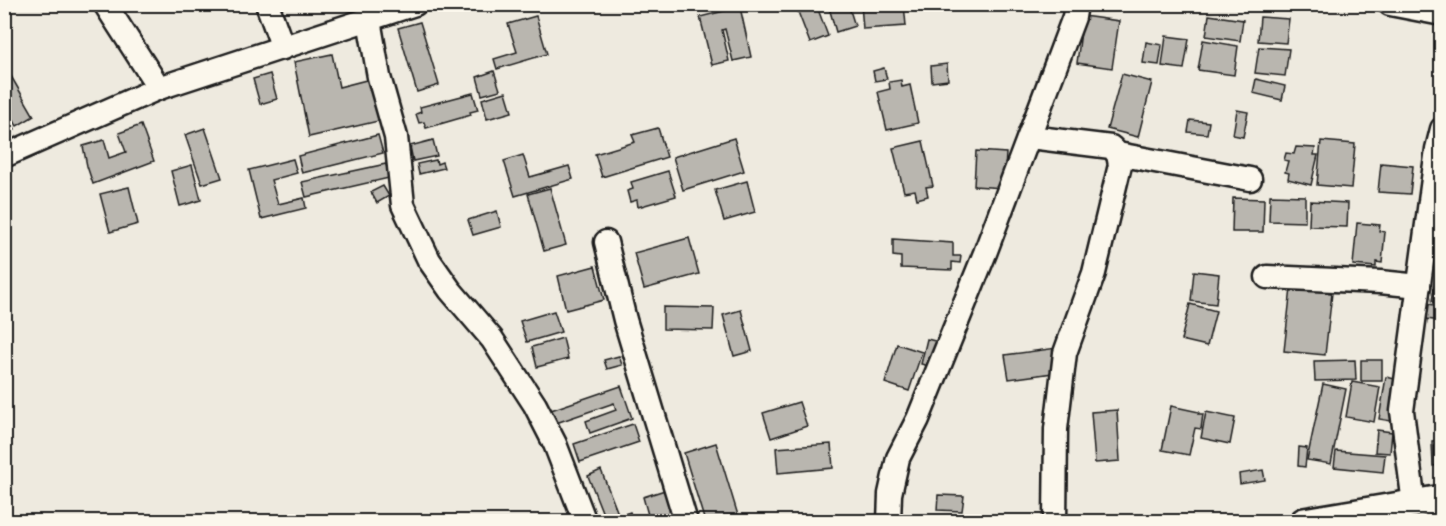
<svg xmlns="http://www.w3.org/2000/svg" width="1446" height="526" viewBox="0 0 1446 526" font-family="Caveat,sans-serif">
<rect width="100%" height="100%" fill="#eeeadf"/>
<filter id="ink" filterUnits="userSpaceOnUse"><feTurbulence type="fractalNoise" baseFrequency=".0167" numOctaves="2"/><feDisplacementMap in="SourceGraphic" scale="12" xChannelSelector="R" yChannelSelector="G"/><feConvolveMatrix kernelMatrix="1 2 1 2 8 2 1 2 1" color-interpolation-filters="sRGB"/></filter>
<g filter="url(#ink)">
<g fill="#b9b6af" stroke="#1c1c1c" stroke-width="1.5">
<polygon points="795,4 816,4 828,36 810,43"/>
<polygon points="828,4 848,4 855,26 836,32"/>
<polygon points="861,4 904,4 906,26 863,29"/>
<polygon points="1232,4 1265,4 1264,9"/>
<polygon points="740,7 751,57 733,61 725,29 722,30 729,61 712,65 700,17"/>
<polygon points="1209,15 1243,20 1240,41 1206,36"/>
<polygon points="536,16 547,54 497,69 494,59 517,52 508,24"/>
<polygon points="1083,16 1119,21 1112,68 1077,63"/>
<polygon points="1260,17 1289,19 1286,43 1258,41"/>
<polygon points="420,22 439,85 417,92 398,28"/>
<polygon points="1166,36 1189,39 1184,69 1162,66"/>
<polygon points="1203,40 1238,46 1234,75 1198,70"/>
<polygon points="1146,42 1162,45 1159,65 1143,63"/>
<polygon points="1259,47 1289,49 1285,76 1255,73"/>
<polygon points="332,54 339,87 378,77 387,119 309,137 294,62"/>
<polygon points="947,64 948,80 932,82 931,66"/>
<polygon points="884,68 887,79 875,81 873,71"/>
<polygon points="8,71 34,116 17,126 4,103 4,73"/>
<polygon points="494,71 500,90 482,95 477,77"/>
<polygon points="270,74 277,99 260,104 253,79"/>
<polygon points="1122,74 1152,82 1138,137 1107,129"/>
<polygon points="1256,79 1285,86 1282,100 1253,93"/>
<polygon points="901,80 902,87 910,85 918,123 887,130 878,92 890,89 889,82"/>
<polygon points="506,92 512,112 487,119 482,99"/>
<polygon points="473,93 478,110 470,112 471,115 426,128 424,122 419,123 416,114 421,112 420,107"/>
<polygon points="1237,110 1248,112 1243,137 1233,135"/>
<polygon points="4,112 15,129 4,135"/>
<polygon points="1190,120 1209,122 1207,134 1188,132"/>
<polygon points="141,125 154,161 93,184 87,166 83,146 104,140 109,158 126,152 119,133"/>
<polygon points="205,128 222,178 202,184 185,135"/>
<polygon points="658,128 667,157 602,177 595,154 635,142 632,135"/>
<polygon points="378,135 383,153 302,173 298,156"/>
<polygon points="734,138 744,171 683,190 673,157"/>
<polygon points="433,140 437,156 413,161 410,146"/>
<polygon points="923,141 933,186 926,187 928,196 917,199 915,190 904,192 893,148"/>
<polygon points="1321,141 1355,144 1351,188 1317,185"/>
<polygon points="1296,147 1315,148 1314,155 1318,155 1311,185 1288,179 1289,173 1285,172 1288,161 1284,160 1286,153 1294,154"/>
<polygon points="976,151 1006,153 1004,188 974,186"/>
<polygon points="523,155 530,177 569,166 573,179 515,196 504,161"/>
<polygon points="293,159 297,173 271,180 278,204 304,198 306,208 261,219 249,170"/>
<polygon points="436,160 437,164 442,162 444,168 419,174 417,164"/>
<polygon points="1381,163 1413,166 1410,194 1378,192"/>
<polygon points="386,164 389,178 306,197 302,182"/>
<polygon points="192,165 201,200 180,206 171,171"/>
<polygon points="668,171 676,196 638,207 637,200 630,202 627,191 633,189 631,182"/>
<polygon points="747,181 755,212 724,221 715,190"/>
<polygon points="383,186 389,196 377,203 371,192"/>
<polygon points="129,187 138,224 110,232 100,194"/>
<polygon points="550,188 566,245 544,251 528,194"/>
<polygon points="1270,195 1305,196 1305,222 1269,221"/>
<polygon points="1233,198 1264,199 1263,232 1232,232"/>
<polygon points="1310,201 1348,203 1347,227 1309,226"/>
<polygon points="497,211 501,227 473,235 468,220"/>
<polygon points="1357,223 1380,225 1379,231 1385,232 1382,263 1376,262 1376,267 1353,265"/>
<polygon points="689,238 699,274 644,289 634,253"/>
<polygon points="893,239 953,243 953,256 961,256 960,263 952,262 952,270 901,268 901,257 893,256"/>
<polygon points="595,266 604,300 566,310 558,276"/>
<polygon points="1194,271 1219,274 1216,304 1191,301"/>
<polygon points="1436,277 1442,278 1442,302 1432,301"/>
<polygon points="1291,288 1332,293 1325,355 1284,351"/>
<polygon points="1190,304 1216,311 1207,346 1181,340"/>
<polygon points="1428,304 1442,306 1442,321 1426,319"/>
<polygon points="663,307 714,308 713,330 663,329"/>
<polygon points="741,310 752,351 734,356 723,315"/>
<polygon points="554,311 561,332 527,342 520,321"/>
<polygon points="563,338 568,359 537,367 532,347"/>
<polygon points="927,339 939,342 933,367 921,364"/>
<polygon points="897,344 922,352 909,391 885,383"/>
<polygon points="1057,348 1060,372 1009,379 1005,355"/>
<polygon points="619,356 622,365 607,369 604,360"/>
<polygon points="1355,360 1356,380 1315,381 1314,361"/>
<rect x="1361" y="360" width="21" height="21"/>
<polygon points="1386,377 1404,381 1397,422 1379,419"/>
<polygon points="1352,382 1380,387 1374,422 1346,417"/>
<polygon points="1323,384 1346,389 1331,464 1307,460"/>
<polygon points="621,386 632,418 590,433 586,421 616,410 614,403 556,423 551,410"/>
<polygon points="799,402 807,426 771,438 763,413"/>
<polygon points="1171,406 1199,412 1198,414 1203,414 1201,429 1195,428 1189,455 1162,450"/>
<polygon points="1117,410 1120,461 1095,463 1091,412"/>
<polygon points="1206,412 1235,418 1230,444 1201,438"/>
<polygon points="633,424 639,442 580,462 574,444"/>
<polygon points="1377,430 1392,432 1390,453 1375,452"/>
<polygon points="1442,440 1442,465 1433,466 1432,441"/>
<polygon points="716,443 740,522 705,522 684,453"/>
<polygon points="831,444 833,468 778,473 776,448"/>
<polygon points="1299,447 1307,448 1305,467 1298,466"/>
<polygon points="1336,451 1385,455 1383,472 1334,467"/>
<polygon points="601,470 619,516 630,512 633,522 603,522 602,520 605,519 588,476"/>
<polygon points="1263,470 1265,480 1240,484 1239,474"/>
<polygon points="668,489 678,522 650,522 643,497"/>
<polygon points="938,495 964,496 962,511 937,510"/>
</g>
<g fill="none" stroke-linecap="round" stroke-linejoin="round">
<g stroke="#1c1c1c" stroke-width="27">
<g id="minor">
<polyline points="105,4 159,88"/>
<polyline points="267,4 283,48"/>
<polyline points="1390,4 1442,14"/>
<polyline points="369,20 379,77 396,137 403,205 429,260 450,290 492,339 535,405 555,444 585,522"/>
<polyline points="1030,137 1111,147 1118,154 1250,179"/>
<polyline points="4,156 159,88 415,4"/>
<polyline points="606,242 625,320 686,522"/>
<polyline points="1267,277 1380,282 1419,286"/>
<polyline points="1414,504 1402,411 1437,149 1442,129"/>
<polyline points="889,522 890,494 898,458 918,419 985,253 1074,17 1076,4"/>
<polyline points="1055,522 1056,429 1065,353 1094,273 1120,165 1118,154"/>
</g>
</g>
<g stroke="#1c1c1c" stroke-width="32">
<polyline id="major" points="1304,522 1442,499"/>
</g>
<use href="#minor" stroke="#fbf7ec" stroke-width="22"/>
<use href="#major" stroke="#fbf7ec" stroke-width="27"/>
</g>
</g>
<rect width="1446" height="526" fill="none" stroke="#fbf7ec" stroke-width="24"/>
<rect x="12" y="12" width="1422" height="502" fill="none" stroke="#1c1c1c" stroke-width="2" filter="url(#ink)"/>
</svg>
